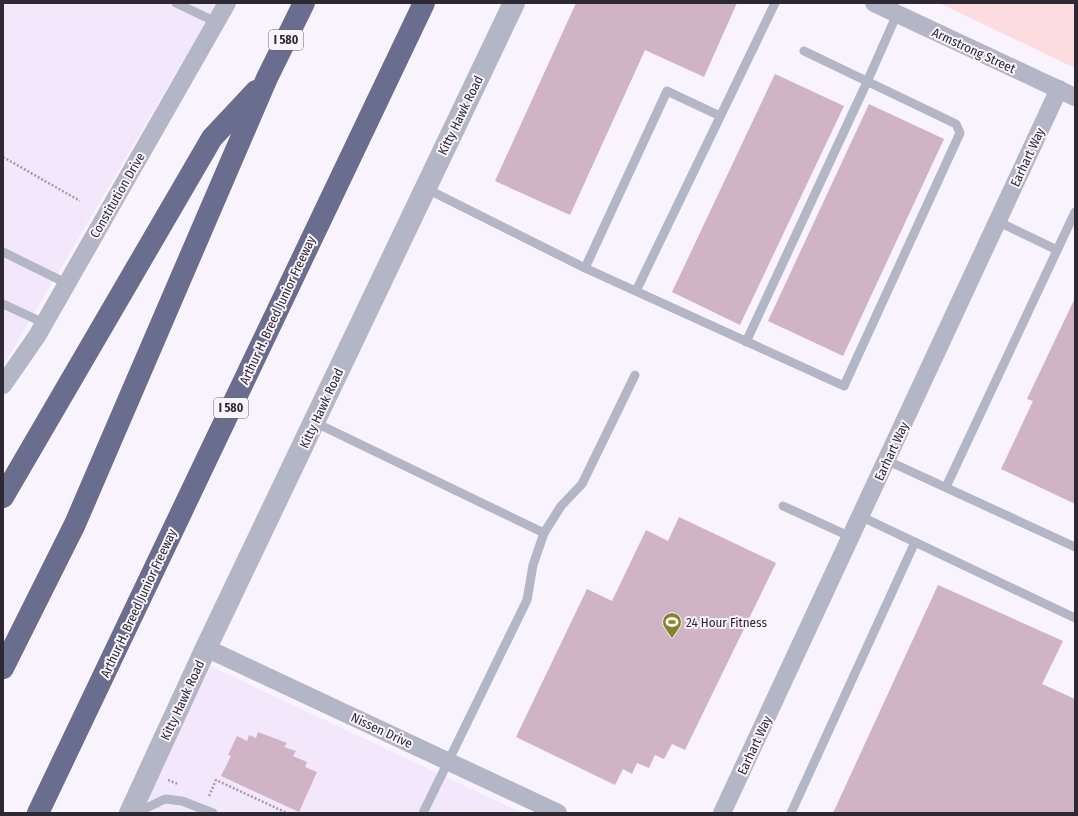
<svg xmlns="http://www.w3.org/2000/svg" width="1078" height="816" viewBox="0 0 1078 816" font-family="'Fira Sans Condensed',sans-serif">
<rect width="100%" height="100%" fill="#f9f3fd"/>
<g fill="#f3e7fc">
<polygon points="3,3 217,3 3,366"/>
<polygon points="206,664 522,813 142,813"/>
</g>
<polygon fill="#fcdcde" points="939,3 1075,3 1075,68"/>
<g fill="#d0b4c5">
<polygon points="576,3 737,3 704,77 645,50 570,215 495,181"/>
<polygon points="775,74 844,106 740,325 672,292"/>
<polygon points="869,104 944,139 843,356 768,321"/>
<polygon points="1075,298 1075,504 1001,469 1033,401 1027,399"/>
<polygon points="679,517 776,563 685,750 672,744 664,759 655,755 649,768 637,763 632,774 623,769 615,785 516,737 587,589 612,601 646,530 668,541"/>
<polygon points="938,585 1063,641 1042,684 1075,699 1075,813 833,813"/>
<polygon points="258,732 287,743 284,747 296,751 293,756 307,762 305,767 317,772 299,812 221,776 231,756 228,755 237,736 247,741 249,735 256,738"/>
</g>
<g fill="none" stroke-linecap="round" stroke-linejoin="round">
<g stroke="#a39da7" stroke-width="2.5" stroke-dasharray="2 2" stroke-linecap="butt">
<polyline points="3,157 80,201"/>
<polyline points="168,780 178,784"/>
<polyline points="209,796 216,780 287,813"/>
</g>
<g stroke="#b3b6c6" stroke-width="9">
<polyline points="176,3 216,22"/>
<polyline points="425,188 585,268 844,386 960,133 956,124 804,51"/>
<polyline points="997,221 1057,250"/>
<polyline points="3,252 66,283"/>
<polyline points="585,268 667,91 720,116"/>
<polyline points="636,291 775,3"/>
<polyline points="3,304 44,323"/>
<polyline points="746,342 867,82 897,14"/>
<polyline points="314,422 544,533"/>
<polyline points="886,460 1075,547"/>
<polyline points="946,487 1075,212"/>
<polyline points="783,506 851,537"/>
<polyline points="860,516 1075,618"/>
<polyline points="136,813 165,799 182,801 213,813"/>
<polyline points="423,813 527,600 533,565 544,533 561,506 582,484 635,375"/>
<polyline points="791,813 915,542"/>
</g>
<g stroke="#b3b6c6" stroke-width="18">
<polyline points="874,3 1075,97"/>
<polyline points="3,385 37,336 227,3"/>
<polyline points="206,648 558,813"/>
<polyline points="722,813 1059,89"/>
</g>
<polyline stroke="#b3b6c6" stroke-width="22" points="130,813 206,648 514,3"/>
<g stroke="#696d8e" stroke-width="22">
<polyline points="3,497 212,138 256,91"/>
<polyline points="3,668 75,524 267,78 304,3"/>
<polyline points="38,813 424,3"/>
</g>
</g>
<defs>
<g id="stadium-pin" transform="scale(1)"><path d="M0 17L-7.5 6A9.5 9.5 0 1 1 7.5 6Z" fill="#85822a" stroke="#f9f3fd"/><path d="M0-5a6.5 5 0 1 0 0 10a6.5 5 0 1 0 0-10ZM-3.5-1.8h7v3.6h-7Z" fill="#fff"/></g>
</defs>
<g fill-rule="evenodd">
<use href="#stadium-pin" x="672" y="622"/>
</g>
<g text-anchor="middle" stroke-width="4" stroke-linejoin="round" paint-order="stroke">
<g fill="#f9f3fd" stroke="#6b656f" stroke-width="1">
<rect x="269" y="30" width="34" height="20" rx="3"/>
<rect x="214" y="398" width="34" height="20" rx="3"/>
</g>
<g font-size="12" font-weight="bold" fill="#2e2832">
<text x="286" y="44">I 580</text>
<text x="231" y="412">I 580</text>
</g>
<g font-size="13" fill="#2e2832" stroke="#f9f3fd">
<text transform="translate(974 50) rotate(25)" y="5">Armstrong Street</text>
<text transform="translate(460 115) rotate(-64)" y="5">Kitty Hawk Road</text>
<text transform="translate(1027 157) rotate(-65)" y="5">Earhart Way</text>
<text transform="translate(117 195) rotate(-60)" y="5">Constitution Drive</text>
<text transform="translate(277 310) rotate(-65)" y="5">Arthur H. Breed Junior Freeway</text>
<text transform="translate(321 408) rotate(-65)" y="5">Kitty Hawk Road</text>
<text transform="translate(891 451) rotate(-65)" y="5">Earhart Way</text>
<text transform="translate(138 603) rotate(-65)" y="5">Arthur H. Breed Junior Freeway</text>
<text transform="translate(182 700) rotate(-65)" y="5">Kitty Hawk Road</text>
<text transform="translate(382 730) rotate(25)" y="5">Nissen Drive</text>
<text transform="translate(754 745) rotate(-65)" y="5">Earhart Way</text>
</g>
<g font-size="13" fill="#2e2832" stroke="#f9f3fd" text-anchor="start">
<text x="686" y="627">24 Hour Fitness</text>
</g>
</g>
<rect width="1078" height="816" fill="none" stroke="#2e2832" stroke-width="8"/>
</svg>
